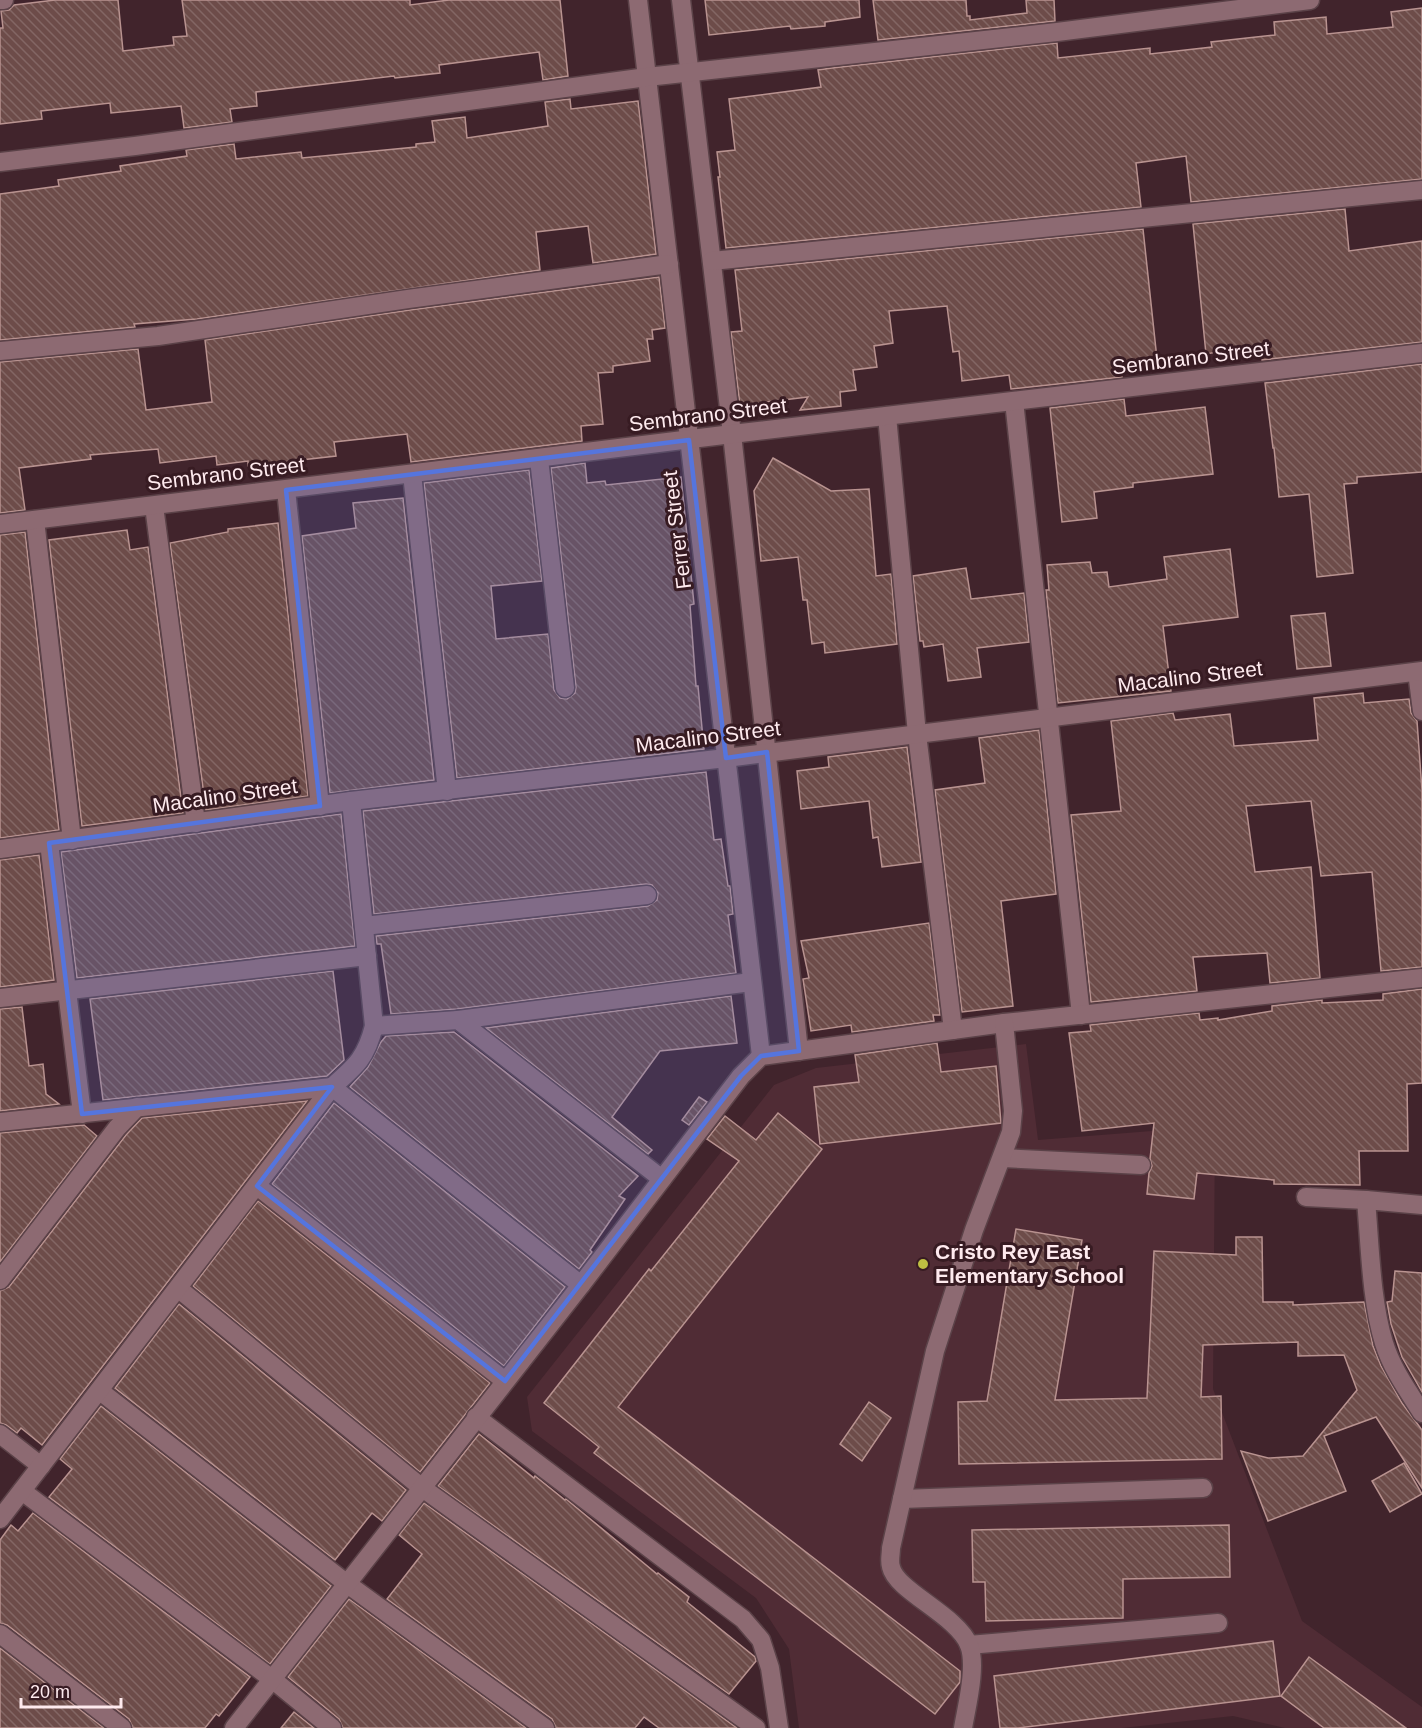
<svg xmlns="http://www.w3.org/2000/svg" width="1422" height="1728" viewBox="0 0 1422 1728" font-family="Arial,sans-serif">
<defs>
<pattern id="building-back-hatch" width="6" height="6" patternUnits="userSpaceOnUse" patternTransform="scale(1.5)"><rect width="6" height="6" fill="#6d4c49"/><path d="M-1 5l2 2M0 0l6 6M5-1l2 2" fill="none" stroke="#836664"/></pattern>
</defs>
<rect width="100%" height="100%" fill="#41242c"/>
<polygon fill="#502c35" points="1026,1044 1038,1140 1215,1126 1213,1389 1302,1621 1422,1707 1422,1728 1285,1728 1233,1716 1122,1728 799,1728 789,1649 756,1598 532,1431 527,1397 774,1085 816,1068"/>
<g fill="url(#building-back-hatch)" stroke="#b99390" stroke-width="1.5">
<polygon points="55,0 118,0 123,51 174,45 173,37 187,36 182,0 410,0 410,5 449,0 560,0 568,76 543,80 539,52 439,65 440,73 395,78 394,76 256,92 257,106 230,109 232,122 184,128 181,106 111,113 110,103 41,111 42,119 0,124 0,28 3,28 1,11 9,10 14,5"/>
<polygon points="705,0 859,0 860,17 825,22 825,26 791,29 790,26 709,35"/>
<polygon points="873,0 966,0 967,16 970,16 970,20 1027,13 1026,0 1054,0 1055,21 878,40"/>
<polygon points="1422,8 1422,179 1191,202 1186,156 1136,163 1141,207 726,248 718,177 720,177 717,152 735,150 729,99 821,87 818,70 832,68 1057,43 1058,58 1150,48 1150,54 1212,47 1211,42 1275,35 1274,22 1326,17 1327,34 1393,27 1391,12"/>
<polygon points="570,99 571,109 638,101 656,254 593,263 588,226 536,232 540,270 197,319 134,324 135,327 0,340 0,194 59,186 58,180 121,171 120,166 187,156 186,150 234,144 236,159 301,152 302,158 416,147 416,144 435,142 432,121 465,117 467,138 548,126 545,102"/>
<polygon points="1345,209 1349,251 1422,241 1422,342 1262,360 1260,349 1254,350 1253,346 1206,354 1193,224"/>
<polygon points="1143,229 1157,359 1121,363 1122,377 1011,389 1009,375 962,381 959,351 953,352 947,306 889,311 893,343 874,346 877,367 853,370 856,390 840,392 841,406 800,410 808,397 740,405 731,332 742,331 735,270"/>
<polygon points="659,277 665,328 652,330 653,339 647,339 650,361 613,366 613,372 598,373 603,424 581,426 582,441 411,462 407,434 334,442 336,456 248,466 248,461 217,465 216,456 160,463 158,449 90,455 91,459 19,468 25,510 0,513 0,362 138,349 146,410 212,402 205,340 410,310"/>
<polygon points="1422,364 1422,472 1357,477 1357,483 1344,484 1353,573 1317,577 1309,494 1279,497 1274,448 1273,448 1265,383"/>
<polygon points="1124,399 1126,416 1205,407 1213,474 1133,483 1133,487 1094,492 1097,518 1062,522 1050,408"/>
<polygon points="773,458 831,491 869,489 876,576 891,574 897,644 825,653 824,642 812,644 807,600 803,600 798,557 761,561 754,491"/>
<polygon points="585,463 587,483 605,481 606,485 681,477 694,604 690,605 696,686 698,686 704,749 457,778 424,483 529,470 542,581 491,586 496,639 548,634 554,690 560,698 567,699 575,693 576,687 551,468"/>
<polygon points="403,498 434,780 330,793 302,536 356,528 353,503"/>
<polygon points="278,523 308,796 206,810 170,543 228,532 228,529"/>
<polygon points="127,530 130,550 148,547 183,813 82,826 49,540"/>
<polygon points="25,532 59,830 0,838 0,535"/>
<polygon points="1230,549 1238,617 1163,626 1171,691 1058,703 1046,590 1049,590 1047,565 1090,562 1092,573 1107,572 1109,587 1167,579 1164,557"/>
<polygon points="966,568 971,599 1024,593 1029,642 977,648 981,677 948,681 943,644 924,647 923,641 920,641 913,576"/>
<polygon points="1325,613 1331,666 1297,669 1291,616"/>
<polygon points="1363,693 1364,703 1409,699 1411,713 1417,721 1422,790 1422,967 1381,971 1372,872 1321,876 1311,801 1246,806 1255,872 1311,867 1320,978 1270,983 1267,953 1193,957 1197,991 1091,1002 1071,815 1121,811 1111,721 1173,713 1175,720 1230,714 1234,746 1318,740 1314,698"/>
<polygon points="1039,730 1056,894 1001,901 1013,1006 962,1012 935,790 985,783 979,738"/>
<polygon points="907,747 921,862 882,867 878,837 873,838 869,801 801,809 797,771 829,767 828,757"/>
<polygon points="706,772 714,840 721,839 728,886 730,886 733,914 728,915 736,973 457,1009 391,1014 381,944 377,944 376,936 648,906 657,900 658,893 652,885 646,884 374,914 363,811"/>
<polygon points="341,814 355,946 77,978 61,852"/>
<polygon points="39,855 54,980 0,987 0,860"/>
<polygon points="929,923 940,1015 933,1015 934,1021 852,1032 851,1025 811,1031 803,979 809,978 801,941"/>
<polygon points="333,971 344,1060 327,1076 103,1100 90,999"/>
<polygon points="1422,989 1422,1083 1407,1084 1408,1151 1359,1151 1360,1185 1274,1184 1274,1180 1197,1173 1194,1199 1147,1194 1149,1173 1152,1166 1150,1159 1154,1123 1082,1131 1069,1033 1091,1031 1090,1025 1199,1013 1200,1020 1218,1018 1218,1020 1272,1011 1272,1006 1322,1000 1322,1003 1383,1000 1383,994"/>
<polygon points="731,996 737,1043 660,1051 612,1117 652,1150 648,1154 486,1028"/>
<polygon points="22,1007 29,1066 43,1064 46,1094 59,1104 0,1111 0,1009"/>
<polygon points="454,1032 638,1176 619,1196 625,1199 590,1250 592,1252 579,1269 350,1087 368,1067 381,1042 386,1036"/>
<polygon points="937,1043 941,1072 996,1066 1001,1123 820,1144 814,1087 859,1082 855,1055"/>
<polygon points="699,1097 707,1102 689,1125 682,1120"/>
<polygon points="307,1101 42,1445 21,1428 17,1433 6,1425 0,1423 0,1291 9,1287 126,1135 142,1118"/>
<polygon points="334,1103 565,1287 504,1366 272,1184"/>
<polygon points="778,1113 822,1149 618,1407 960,1671 960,1682 935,1714 594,1453 599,1447 544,1403 649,1269 651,1271 739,1161 707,1139 725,1116 756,1140"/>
<polygon points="84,1125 97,1136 0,1262 0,1133"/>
<polygon points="258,1201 490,1383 420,1472 193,1286"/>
<polygon points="1016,1229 1082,1240 1055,1400 1147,1398 1154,1251 1236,1255 1236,1237 1262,1237 1263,1302 1293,1302 1293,1305 1364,1302 1373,1346 1381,1366 1402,1403 1422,1430 1422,1488 1376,1417 1324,1436 1346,1491 1268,1521 1241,1451 1268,1458 1303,1456 1357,1390 1344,1355 1298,1356 1298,1342 1203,1345 1201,1397 1221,1396 1222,1459 959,1464 958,1402 987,1401"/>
<polygon points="1395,1271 1422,1273 1422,1392 1402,1357 1391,1324 1387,1302 1392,1301"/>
<polygon points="179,1304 406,1490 382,1521 372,1513 335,1560 115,1388"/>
<polygon points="869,1402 891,1418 862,1461 840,1444"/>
<polygon points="101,1406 331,1586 270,1664 49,1497 72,1469 60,1459"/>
<polygon points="479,1434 534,1478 535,1476 565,1500 566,1499 657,1574 658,1573 689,1597 687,1602 755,1657 756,1661 729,1694 438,1486"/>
<polygon points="1404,1463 1422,1494 1390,1512 1372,1481"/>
<polygon points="424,1503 737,1728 659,1728 644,1717 635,1728 556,1728 552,1719 387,1599 422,1554 399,1535"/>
<polygon points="33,1513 250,1677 219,1716 216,1714 205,1728 133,1728 129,1719 7,1625 0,1623 0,1540 11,1525 18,1531"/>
<polygon points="1229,1525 1230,1577 1123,1579 1123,1618 986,1621 985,1582 973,1582 972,1530"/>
<polygon points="349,1599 526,1728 343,1728 339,1719 288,1677"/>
<polygon points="1273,1641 1280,1696 1018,1728 1000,1728 994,1676"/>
<polygon points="0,1648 104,1728 0,1728"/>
<polygon points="1309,1657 1406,1728 1324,1728 1281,1696"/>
<polygon points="294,1712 314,1728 281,1728"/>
</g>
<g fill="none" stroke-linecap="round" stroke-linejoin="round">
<g stroke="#5b4248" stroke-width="21">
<g id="minor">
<polyline points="0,0 4,0"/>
<polyline points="638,0 761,1056"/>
<polyline points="681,0 732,434 799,1051"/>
<polyline points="0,162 135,146 647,77 1057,32 1310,0"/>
<polyline points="712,261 1422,190"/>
<polyline points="0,351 158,336 408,299 669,264"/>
<polyline points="1014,401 1081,1015"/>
<polyline points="887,416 917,734 953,1030"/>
<polyline points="539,459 565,688"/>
<polyline points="412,474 447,791"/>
<polyline points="286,490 320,806"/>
<polyline points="154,506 196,823"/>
<polyline points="35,520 72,840"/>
<polyline points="0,524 732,434 1422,353"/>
<polyline points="1417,672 1422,711"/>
<polyline points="49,843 82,1114"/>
<polyline points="0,849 351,801 726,758 1422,671"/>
<polyline points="364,926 647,895"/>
<polyline points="0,998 367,956"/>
<polyline points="458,1020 751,982"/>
<polyline points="374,1026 458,1020 662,1179"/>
<polyline points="0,1122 332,1087 581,1285"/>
<polyline points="1003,1158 1141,1165"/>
<polyline points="257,1186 505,1381"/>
<polyline points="1306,1197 1366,1200"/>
<path d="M1422,1205L1366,1200C1370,1245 1371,1301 1384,1343C1392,1369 1408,1391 1422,1413"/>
<polyline points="0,1280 117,1128 137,1107"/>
<polyline points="179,1289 421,1487 756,1728"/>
<polyline points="100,1391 346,1583 545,1728"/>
<polyline points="476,1417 743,1619 761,1640 770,1668 779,1728"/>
<polyline points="0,1434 41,1466"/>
<polyline points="22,1491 272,1679 332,1728"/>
<polyline points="902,1499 1203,1488"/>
<path d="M0,1519L332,1087C356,1066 366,1058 374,1026L351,801"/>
<polyline points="0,1634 122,1728"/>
<polyline points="969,1645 1218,1623"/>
<polyline points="234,1728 581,1285 741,1076 761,1056 1004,1023 1422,978"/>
<path d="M963,1728C967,1705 977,1666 969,1645C957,1615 896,1591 891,1567C889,1561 891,1554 891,1548L935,1351L974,1230L1011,1132L1013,1111L1004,1023"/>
</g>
</g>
<use href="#minor" stroke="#8d6a72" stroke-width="18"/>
</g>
<path fill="#5575de" fill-opacity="0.2" stroke="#5575de" stroke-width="4.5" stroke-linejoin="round" d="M689,440L726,758L767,752L799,1051L761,1056L741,1076L505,1381L257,1186L332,1087L82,1114L49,843L320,806L286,490Z"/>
<circle fill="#bebf42" stroke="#371b22" stroke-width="2" cx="923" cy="1264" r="6"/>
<g text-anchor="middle" stroke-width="6" stroke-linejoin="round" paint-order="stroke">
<g font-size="21" fill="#feeaee" stroke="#371b22">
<text transform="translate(1191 358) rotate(-7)" y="7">Sembrano Street</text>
<text transform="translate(708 415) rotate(-7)" y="7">Sembrano Street</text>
<text transform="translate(226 474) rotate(-7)" y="7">Sembrano Street</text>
<text transform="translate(677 530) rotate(-97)" y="7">Ferrer Street</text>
<text transform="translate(1190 677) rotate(-7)" y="7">Macalino Street</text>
<text transform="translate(708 737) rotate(-7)" y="7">Macalino Street</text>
<text transform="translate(225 796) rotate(-8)" y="7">Macalino Street</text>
</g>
<g font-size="21" font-weight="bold" fill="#feeaee" stroke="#371b22" text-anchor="start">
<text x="935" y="1259">Cristo Rey East<tspan x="935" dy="24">Elementary School</tspan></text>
</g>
</g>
<path d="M21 1698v9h100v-9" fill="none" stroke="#feeaee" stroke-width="3"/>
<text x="30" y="1698" font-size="18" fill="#feeaee" stroke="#371b22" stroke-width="4.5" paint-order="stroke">20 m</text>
</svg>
